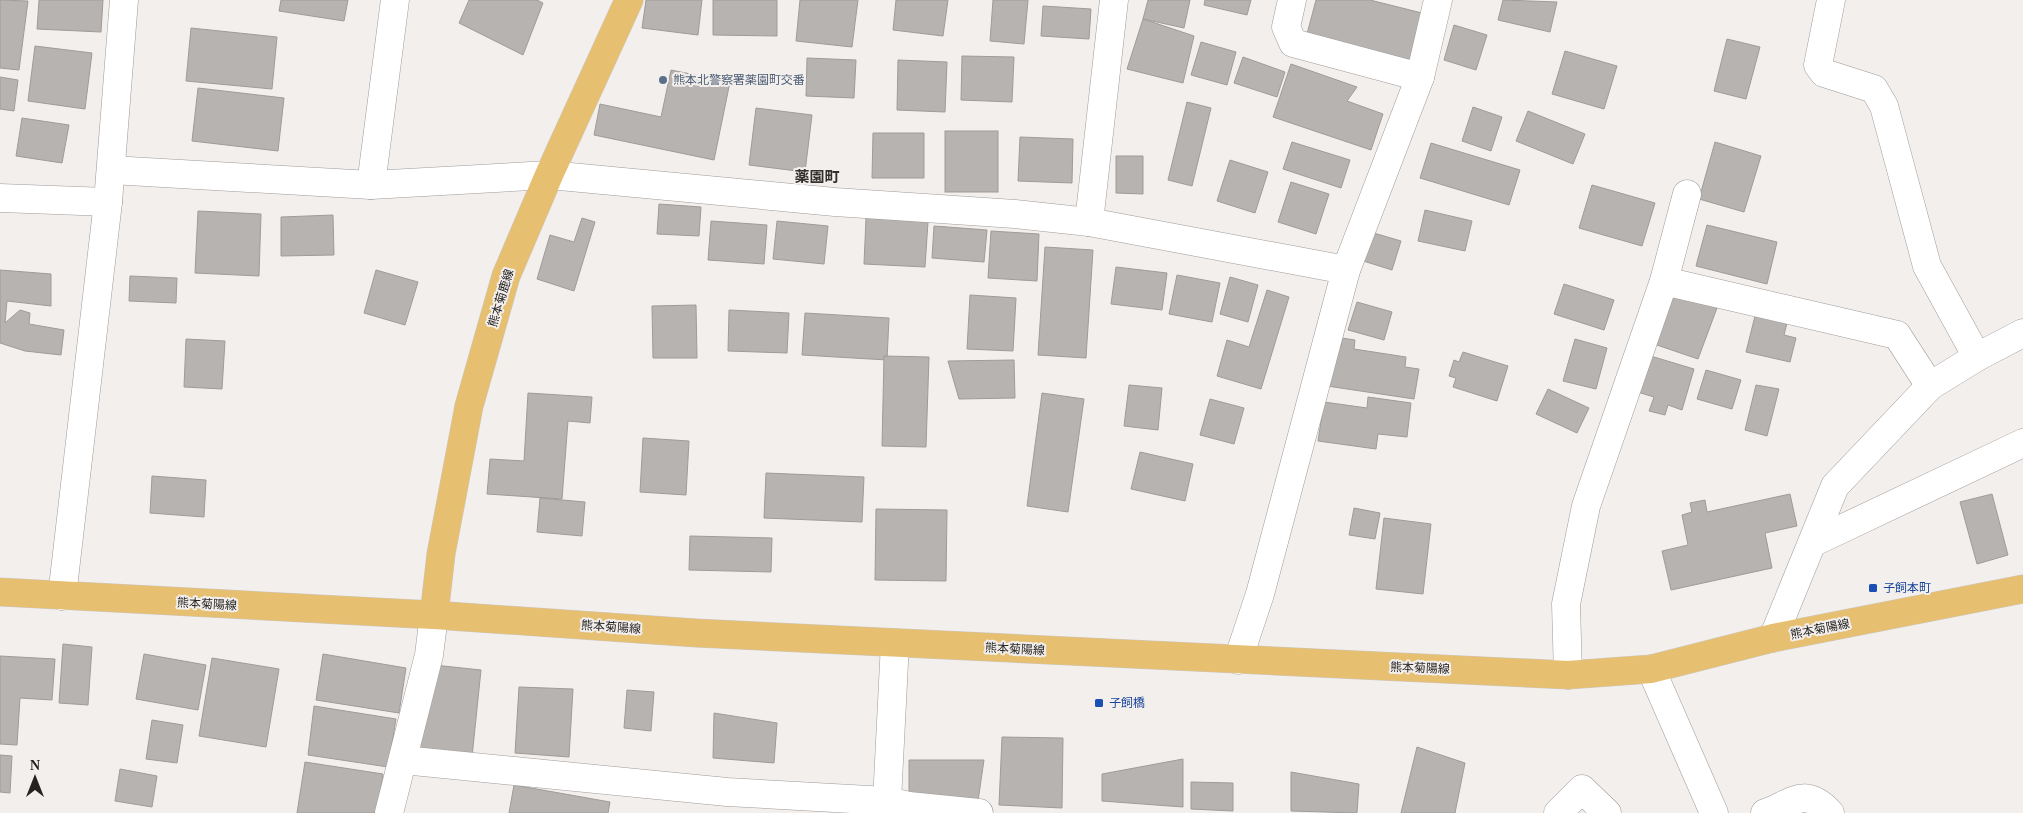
<svg xmlns="http://www.w3.org/2000/svg" width="2023" height="813" viewBox="0 0 2023 813" font-family="'Times New Roman','Noto Sans JP',serif">
<rect width="100%" height="100%" fill="#f3efed"/>
<g fill="#b6b3b0" stroke="#9f9b99">
<polygon points="0,0 28,1 19,70 0,68"/>
<polygon points="39,0 103,0 101,32 37,29"/>
<polygon points="281,0 348,0 344,21 279,11"/>
<polygon points="469,0 537,0 543,3 523,55 459,23"/>
<polygon points="646,0 702,0 698,35 642,28"/>
<polygon points="713,0 777,0 777,36 713,35"/>
<polygon points="800,0 858,0 852,47 796,41"/>
<polygon points="896,0 948,0 943,36 893,30"/>
<polygon points="993,0 1028,0 1024,44 990,41"/>
<polygon points="1148,0 1190,0 1184,28 1143,19"/>
<polygon points="1205,0 1251,0 1247,15 1204,5"/>
<polygon points="1316,0 1370,0 1422,13 1410,60 1307,34"/>
<polygon points="1503,0 1557,2 1550,32 1498,20"/>
<polygon points="1043,6 1091,9 1089,39 1041,36"/>
<polygon points="1143,19 1194,36 1183,83 1127,69"/>
<polygon points="1454,25 1487,35 1476,70 1444,60"/>
<polygon points="191,28 277,37 272,89 186,81"/>
<polygon points="1727,39 1760,47 1746,99 1714,91"/>
<polygon points="1201,42 1236,52 1227,85 1191,75"/>
<polygon points="35,46 92,53 85,109 28,101"/>
<polygon points="1565,51 1617,66 1604,109 1552,94"/>
<polygon points="962,56 1014,57 1012,102 961,100"/>
<polygon points="1243,57 1285,72 1277,97 1234,83"/>
<polygon points="807,58 856,60 854,98 806,96"/>
<polygon points="898,60 947,62 945,112 897,110"/>
<polygon points="1291,64 1357,87 1347,101 1383,114 1371,150 1273,117"/>
<polygon points="671,70 730,82 714,160 594,135 600,104 661,117"/>
<polygon points="0,77 18,80 14,111 0,109"/>
<polygon points="198,88 284,98 278,151 192,141"/>
<polygon points="1187,102 1211,108 1192,186 1168,180"/>
<polygon points="1473,107 1502,117 1491,151 1462,141"/>
<polygon points="756,108 812,115 805,172 749,165"/>
<polygon points="1528,111 1585,134 1573,164 1516,141"/>
<polygon points="22,118 69,125 62,163 16,156"/>
<rect x="945" y="131" width="53" height="61"/>
<polygon points="873,133 924,133 924,178 872,178"/>
<polygon points="1020,137 1073,139 1072,183 1018,181"/>
<polygon points="1292,142 1350,160 1341,188 1283,169"/>
<polygon points="1715,142 1761,156 1744,212 1699,199"/>
<polygon points="1431,143 1520,170 1509,205 1420,178"/>
<polygon points="1116,156 1143,156 1143,194 1116,193"/>
<polygon points="1230,160 1268,172 1255,213 1217,201"/>
<polygon points="1291,182 1329,194 1316,234 1278,222"/>
<polygon points="1592,185 1655,203 1642,246 1579,228"/>
<polygon points="659,204 701,207 699,236 657,234"/>
<polygon points="1425,210 1472,221 1465,251 1418,241"/>
<polygon points="198,211 261,214 259,276 195,273"/>
<polygon points="333,215 334,255 281,256 281,217"/>
<polygon points="582,218 595,222 574,291 537,279 550,235 574,242"/>
<polygon points="866,218 928,222 925,267 864,264"/>
<polygon points="711,221 767,225 764,264 708,260"/>
<polygon points="777,221 828,226 824,264 773,259"/>
<polygon points="1707,225 1777,242 1767,284 1696,266"/>
<polygon points="934,226 987,230 984,262 932,258"/>
<polygon points="991,231 1039,234 1037,281 988,278"/>
<polygon points="1367,231 1401,241 1392,270 1357,259"/>
<polygon points="1045,247 1093,250 1086,358 1038,355"/>
<polygon points="1116,267 1167,273 1162,310 1111,304"/>
<polygon points="0,270 51,274 51,306 7,301 5,323 20,310 30,313 29,324 64,330 61,355 25,351 0,343"/>
<polygon points="376,270 418,282 405,325 364,313"/>
<polygon points="1177,275 1220,283 1212,322 1169,314"/>
<polygon points="130,276 177,278 176,303 129,301"/>
<polygon points="1230,277 1258,285 1248,322 1220,314"/>
<polygon points="1564,284 1614,300 1604,330 1554,314"/>
<polygon points="1267,290 1289,297 1261,389 1217,376 1227,340 1249,347"/>
<polygon points="1669,291 1717,308 1698,359 1651,343"/>
<polygon points="970,295 1016,298 1013,351 967,349"/>
<polygon points="1357,302 1392,312 1384,340 1348,330"/>
<polygon points="696,305 697,358 653,358 652,306"/>
<polygon points="729,310 789,313 787,353 728,351"/>
<polygon points="805,313 889,318 887,360 802,355"/>
<polygon points="1755,316 1787,323 1784,335 1796,338 1790,362 1746,352"/>
<polygon points="1342,338 1355,340 1354,349 1406,357 1405,367 1419,369 1414,399 1327,386 1332,346 1341,347"/>
<polygon points="186,339 225,341 222,389 184,387"/>
<polygon points="1575,339 1607,348 1596,389 1563,381"/>
<polygon points="1463,352 1508,366 1497,401 1453,387 1456,378 1449,376 1454,360 1459,362"/>
<polygon points="1644,354 1694,369 1682,410 1668,405 1665,415 1649,411 1654,397 1634,391"/>
<polygon points="884,356 929,357 926,447 882,446"/>
<polygon points="1014,360 1015,398 959,399 948,361"/>
<polygon points="1706,370 1741,380 1732,409 1697,399"/>
<polygon points="1129,385 1162,388 1158,430 1124,426"/>
<polygon points="1756,385 1779,389 1767,436 1745,430"/>
<polygon points="1548,389 1589,408 1577,433 1536,414"/>
<polygon points="528,393 592,397 590,423 568,421 562,499 487,494 490,459 524,461"/>
<polygon points="1042,393 1084,399 1068,512 1027,506"/>
<polygon points="1368,397 1411,403 1407,437 1378,434 1376,449 1318,441 1324,402 1367,408"/>
<polygon points="1210,399 1244,408 1234,444 1200,435"/>
<polygon points="643,438 689,441 686,495 640,492"/>
<polygon points="1140,452 1193,464 1185,501 1131,489"/>
<polygon points="766,473 864,477 862,522 764,518"/>
<polygon points="152,476 206,480 204,517 150,513"/>
<polygon points="1790,494 1797,526 1765,533 1772,568 1671,590 1662,551 1688,545 1682,515 1692,512 1690,503 1705,500 1707,512"/>
<polygon points="1992,494 2008,555 1977,564 1960,502"/>
<polygon points="540,498 585,502 582,536 537,532"/>
<polygon points="1354,508 1380,513 1375,539 1349,535"/>
<polygon points="876,509 947,510 946,581 875,580"/>
<polygon points="1384,518 1431,524 1423,594 1376,589"/>
<polygon points="690,536 772,538 771,572 689,570"/>
<polygon points="63,644 92,647 88,705 59,703"/>
<polygon points="144,654 206,665 198,710 136,699"/>
<polygon points="323,654 406,668 399,713 316,700"/>
<polygon points="0,656 55,659 52,700 20,698 17,745 0,744"/>
<polygon points="212,658 279,669 266,747 199,736"/>
<polygon points="434,665 481,670 472,757 415,751"/>
<polygon points="519,687 573,689 569,757 515,753"/>
<polygon points="627,690 654,692 651,731 624,728"/>
<polygon points="314,706 396,719 388,767 308,755"/>
<polygon points="714,713 777,723 774,763 713,758"/>
<polygon points="152,720 183,725 177,763 146,759"/>
<polygon points="1002,737 1063,738 1062,808 999,805"/>
<polygon points="1417,747 1465,763 1455,813 1401,813"/>
<polygon points="0,755 12,756 10,793 0,792"/>
<polygon points="1183,759 1183,807 1102,801 1102,774"/>
<polygon points="909,760 984,760 978,801 909,795"/>
<polygon points="305,762 383,774 377,813 297,813"/>
<polygon points="120,769 157,776 152,807 115,801"/>
<polygon points="1291,772 1359,784 1357,813 1291,811"/>
<polygon points="1191,782 1233,783 1233,811 1191,809"/>
<polygon points="514,785 610,802 608,813 509,813"/>
</g>
<g fill="none" stroke-linecap="round" stroke-linejoin="round">
<g stroke="#9f9b99" stroke-width="29">
<g id="minor">
<polyline points="1292,0 1286,27 1293,43 1420,77"/>
<polyline points="1831,0 1818,65 1824,73 1874,89 1884,106 1927,266 1977,357"/>
<polyline points="111,170 371,185 549,175 835,202 1015,214 1089,222 1346,270"/>
<polyline points="371,185 395,0"/>
<polyline points="0,198 108,202"/>
<polyline points="1089,222 1114,0"/>
<polyline points="1664,281 1897,335 1930,386"/>
<polyline points="1814,542 2023,443"/>
<polyline points="62,596 108,202 124,0"/>
<polyline points="1773,638 1835,486 1930,386 1977,357 2023,333"/>
<polyline points="1238,660 1260,594 1346,270 1420,77 1438,0"/>
<polyline points="1651,669 1714,813"/>
<polyline points="1568,675 1566,604 1586,506 1664,281 1687,194"/>
<polyline points="403,760 727,792 887,801 909,806 979,813"/>
<polyline points="887,801 895,643"/>
<polyline points="389,813 429,655 434,615"/>
<polyline points="1558,813 1582,789 1607,813"/>
<path d="M1765,813C1792,804 1804,785 1830,813"/>
</g>
</g>
<g stroke="#cacaca" stroke-width="29">
<g id="major">
<polyline points="0,592 434,615 696,633 1568,675 1651,669 1773,638 2023,589"/>
<polyline points="434,615 441,554 469,406 506,276 549,175 629,0"/>
</g>
</g>
<use href="#minor" stroke="#fff" stroke-width="28"/>
<use href="#major" stroke="#e6bf71" stroke-width="28"/>
</g>
<circle fill="#5c6f8a" stroke="#f3efed" stroke-width="2" cx="663" cy="80" r="5"/>
<g fill="#1a4fb4" stroke="#f3efed" stroke-width="2">
<rect x="1868" y="583" width="10" height="10" rx="2.5"/>
<rect x="1094" y="698" width="10" height="10" rx="2.5"/>
</g>
<g text-anchor="middle" stroke-width="4" stroke-linejoin="round" paint-order="stroke">
<g font-size="12" fill="#4e5e75" stroke="#f3efed" text-anchor="start">
<text x="673" y="84">熊本北警察署薬園町交番</text>
</g>
<g font-size="12" fill="#242322" stroke="#f3efed">
<text transform="translate(501 298) rotate(-73)" y="4">熊本菊鹿線</text>
<text transform="translate(207 604) rotate(3)" y="4">熊本菊陽線</text>
<text transform="translate(611 627) rotate(4)" y="4">熊本菊陽線</text>
<text transform="translate(1820 629) rotate(-11)" y="4">熊本菊陽線</text>
<text transform="translate(1015 649) rotate(3)" y="4">熊本菊陽線</text>
<text transform="translate(1420 668) rotate(2)" y="4">熊本菊陽線</text>
</g>
<g font-size="12" fill="#164399" stroke="#f3efed" text-anchor="start">
<text x="1883" y="592">子飼本町</text>
<text x="1109" y="707">子飼橋</text>
</g>
<g font-size="15" font-weight="bold" fill="#332f2e" stroke="#f3efed">
<text x="817" y="182">薬園町</text>
</g>
</g>
<g transform="translate(35 778)" stroke="#f3efed" stroke-width="4" paint-order="stroke">
<path d="M0-4L9 19L0 12L-9 19Z" fill="#242322"/>
<text y="-8" font-size="14" font-weight="bold" text-anchor="middle" fill="#242322">N</text>
</g>
</svg>
